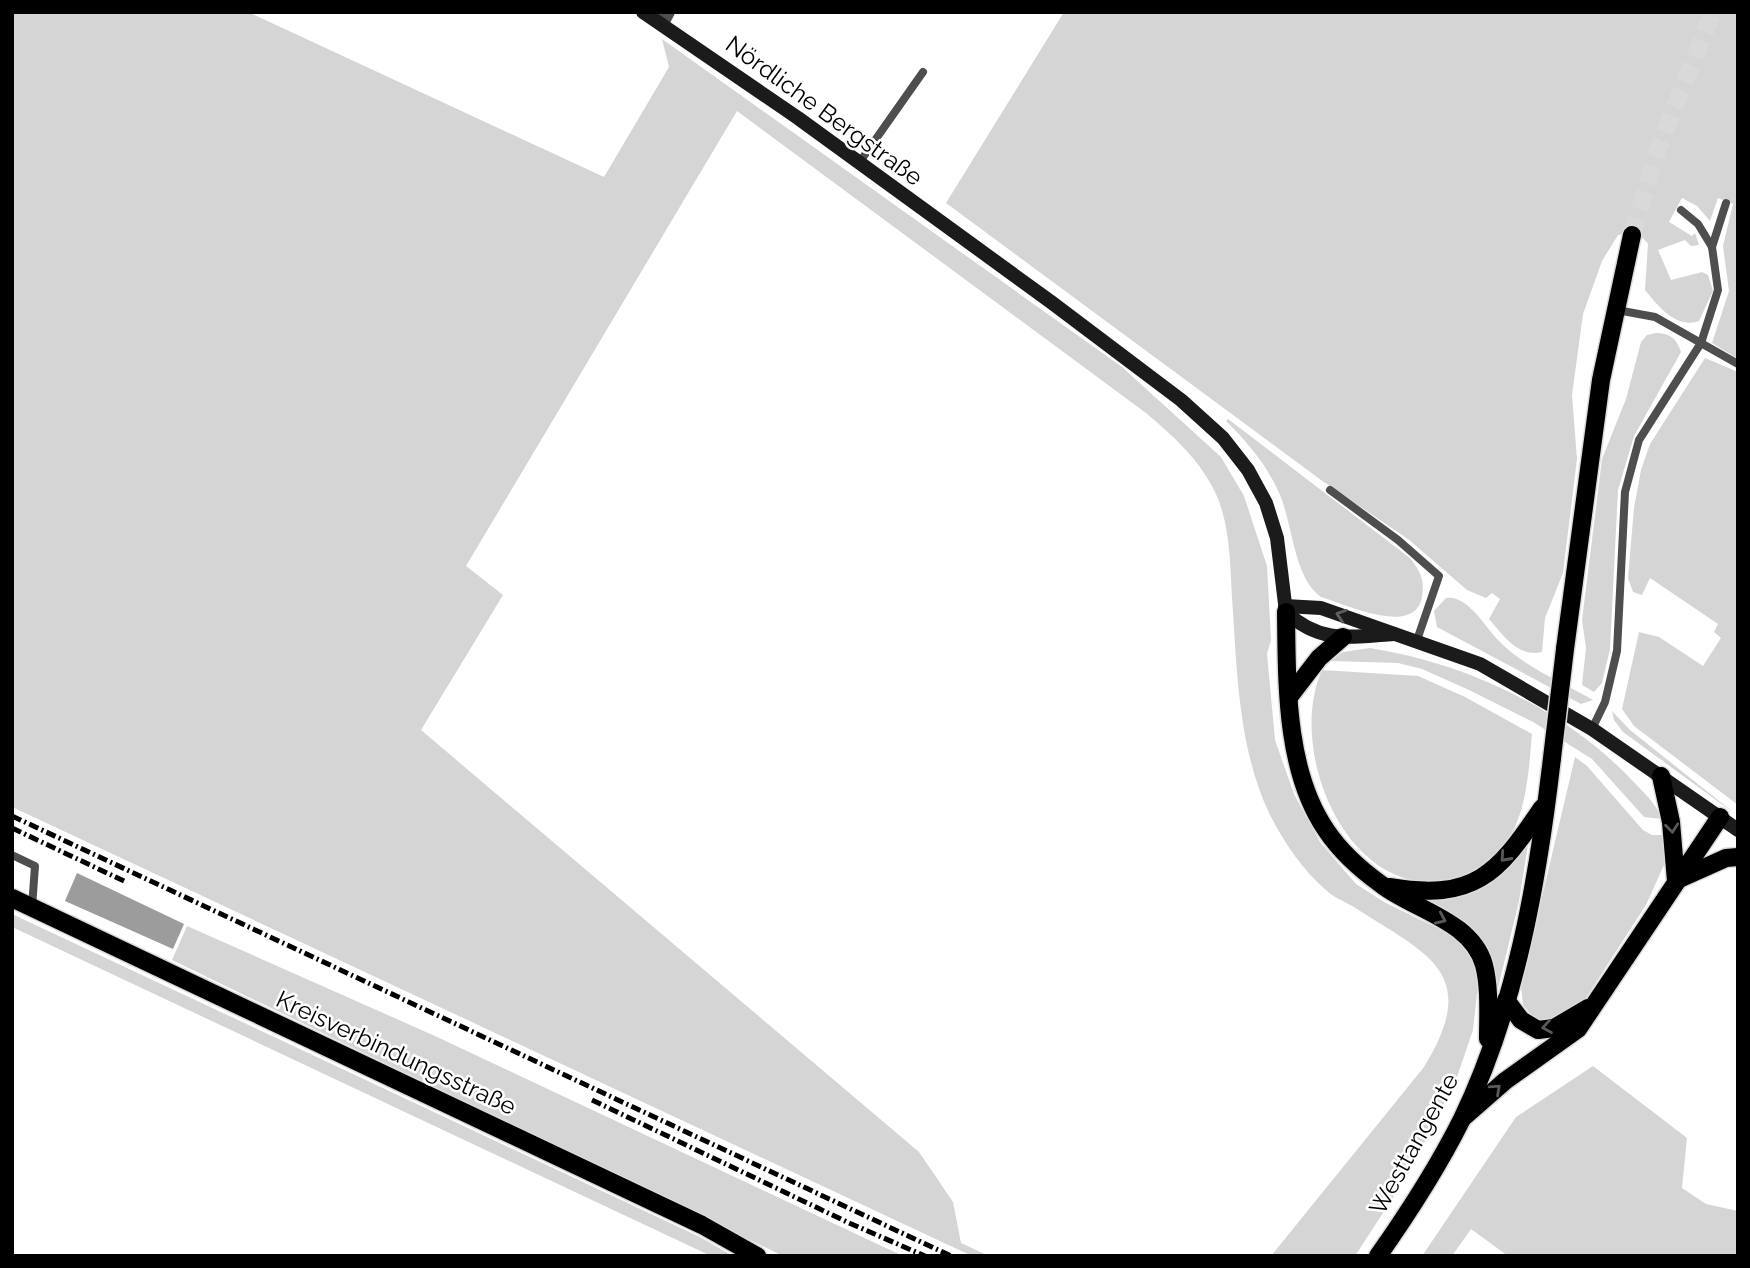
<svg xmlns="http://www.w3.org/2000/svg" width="1750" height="1268" viewBox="0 0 1750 1268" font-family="Raleway,sans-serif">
<rect width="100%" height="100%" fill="#fff"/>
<g fill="#d5d5d5">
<path d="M12,12H248L604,177L669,67L662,39L1122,367L1221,457L1244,496L1267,566L1271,640L1267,654L1275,740L1294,794L1320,842L1356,884L1384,902L1452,935L1468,951L1479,975L1473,1030L1457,1077L1409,1173L1355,1256H1271L1424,1067C1482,972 1428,955 1354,907C1346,902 1334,898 1327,891C1303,871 1284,842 1270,815C1238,749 1237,669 1232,597C1230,561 1230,520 1213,488C1197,457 1172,435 1146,413L737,111L466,566L503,595L421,730L919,1152L953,1202L961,1243L989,1256H972L12,807Z"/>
<path d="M1064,12H1738V359L1712,343L1729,291L1723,246L1733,204L1718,198L1710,221L1697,206L1682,198L1669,222L1692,236L1695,233L1699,245L1691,246L1685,240L1658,250L1671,280L1702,272L1708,275L1713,291L1699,321C1676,329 1658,306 1645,290L1648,244C1641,233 1629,233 1618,235L1602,261L1583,314L1572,395L1577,459L1563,573L1545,618L1542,652C1518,658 1503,635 1489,619L1500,599L1492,593L1486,598L1467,590L1408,539L1321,480L946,203Z"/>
<path d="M1656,333C1670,333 1677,339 1681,352L1634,436L1618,490L1610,649L1602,683L1594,692L1582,685L1586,648L1582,620L1602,459L1626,399L1641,342L1647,335Z"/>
<polygon points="1705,358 1738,372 1738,805 1634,726 1622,709 1639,632 1659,637 1703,666 1721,638 1714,632 1718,624 1650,578 1642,595 1633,592 1628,578 1634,508 1641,470 1650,444"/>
<path d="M1228,419L1410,558C1420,571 1425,580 1422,597C1415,637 1347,605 1321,597C1294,578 1293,526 1280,495C1267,465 1249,444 1226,421Z"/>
<path d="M1446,598C1468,595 1485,627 1499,641C1524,667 1562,682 1593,700L1581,704L1437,627L1434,611Z"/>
<path d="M1370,648C1464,663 1558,706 1626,774C1639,788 1655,801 1662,819L1644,817L1592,759L1533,722L1469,690L1422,669L1398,663L1331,661L1343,652Z"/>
<path d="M1322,670L1418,676L1465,697L1532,734C1529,767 1527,810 1509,838C1496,858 1478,873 1455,879C1350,906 1285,752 1322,670Z"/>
<polygon points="1612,711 1630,730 1738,816 1623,732 1614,720"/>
<polygon points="1575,757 1587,766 1643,830 1652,835 1667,835 1664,865 1646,905 1584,1001 1563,1017 1546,1022 1533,1017 1523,1005 1521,986"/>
<path d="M1529,838L1519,901L1493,1009L1481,941L1458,918L1412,898C1466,902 1501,883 1529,838Z"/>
<polygon points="12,914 700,1237 733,1256 711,1256 12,927"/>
<polygon points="187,926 435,1036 903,1256 783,1256 172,960"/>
<polygon points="1593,1066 1687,1138 1682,1188 1706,1204 1738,1211 1738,1256 1508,1256 1471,1229 1452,1256 1422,1256 1516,1117"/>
</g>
<polygon fill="#9c9c9c" points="77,873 184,924 173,949 65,901"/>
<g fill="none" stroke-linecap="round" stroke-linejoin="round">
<polyline stroke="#d9d9d9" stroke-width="18" stroke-dasharray="18 9" stroke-linecap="butt" points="1632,235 1658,148 1713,12"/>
<g stroke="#dbdbdb" stroke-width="21">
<g id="primary">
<path d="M1286,612C1287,682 1285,770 1326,830C1340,851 1361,870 1382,885C1415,910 1472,921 1484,965C1490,988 1488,1016 1488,1039"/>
<polyline points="1565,649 1601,380 1632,235"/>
<polyline points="1289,697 1319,658 1343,637"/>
<polyline points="1661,776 1671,822 1676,881"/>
<polyline points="1679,879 1726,858 1738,857"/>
<path d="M1389,887C1474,901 1497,875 1542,808"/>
<polyline points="12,898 702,1225 757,1256"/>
<polyline points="1506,1000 1521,1020 1538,1030 1554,1028 1588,1008"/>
<polyline points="1465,1116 1505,1081 1578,1029 1720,817"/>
<path d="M1378,1256C1409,1212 1438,1167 1462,1119C1516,1007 1538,880 1552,758"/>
</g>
</g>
<g stroke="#4e4e4e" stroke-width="8">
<polyline points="859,163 923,72"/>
<polyline points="1712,247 1726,203"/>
<polyline points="1617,310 1655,317 1738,364"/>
<polyline points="1330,490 1398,540 1439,576 1417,640"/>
<polyline points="1592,729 1605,702 1617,651 1625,492 1639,440 1701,343 1718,290 1712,247 1698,224 1681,210"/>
<polyline points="12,855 35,866 32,907"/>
</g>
<polyline stroke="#4e4e4e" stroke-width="14" points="662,23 668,12"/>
<g stroke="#1b1b1b" stroke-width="14">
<path d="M643,12L798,118L1051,302L1181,400L1223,438L1248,470L1266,503L1277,538L1286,612C1320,644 1351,637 1394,634"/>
<polyline points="1285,606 1321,608 1480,664 1592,729 1738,830"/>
</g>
<use href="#primary" stroke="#000" stroke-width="18"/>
<g stroke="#000" stroke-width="5" stroke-dasharray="10 3.5 2 3.5" stroke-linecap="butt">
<polyline points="12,816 951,1256"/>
<polyline points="12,828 126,882"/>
<polyline points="592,1100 847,1222 925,1256"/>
</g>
<g stroke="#dbdbdb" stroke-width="21" stroke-linecap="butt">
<polyline id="primary-bridge" points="1552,758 1565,649"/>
</g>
<use href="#primary-bridge" stroke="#000" stroke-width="18"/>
</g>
<defs><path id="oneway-chevron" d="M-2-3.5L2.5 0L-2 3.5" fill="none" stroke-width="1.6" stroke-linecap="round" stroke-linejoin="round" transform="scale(1.75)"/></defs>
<use stroke="#5f5f5f" href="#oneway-chevron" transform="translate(1341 615) rotate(-162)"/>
<g stroke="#595959">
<use href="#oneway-chevron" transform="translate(1672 828) rotate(84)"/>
<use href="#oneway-chevron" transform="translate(1505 857) rotate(132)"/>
<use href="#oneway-chevron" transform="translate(1441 919) rotate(24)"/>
<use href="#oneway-chevron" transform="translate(1547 1027) rotate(171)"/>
<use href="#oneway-chevron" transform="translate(1496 1089) rotate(-42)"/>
</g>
<g text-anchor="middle" stroke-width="5" stroke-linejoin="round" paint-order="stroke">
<g font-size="24" fill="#000" stroke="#fff">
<text transform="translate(824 111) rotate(36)" y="8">Nördliche Bergstraße</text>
<text transform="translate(396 1053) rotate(25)" y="8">Kreisverbindungsstraße</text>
<text transform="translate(1414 1144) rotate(-61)" y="8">Westtangente</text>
</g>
</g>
<rect width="1750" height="1268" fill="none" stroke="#000000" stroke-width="28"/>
</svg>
